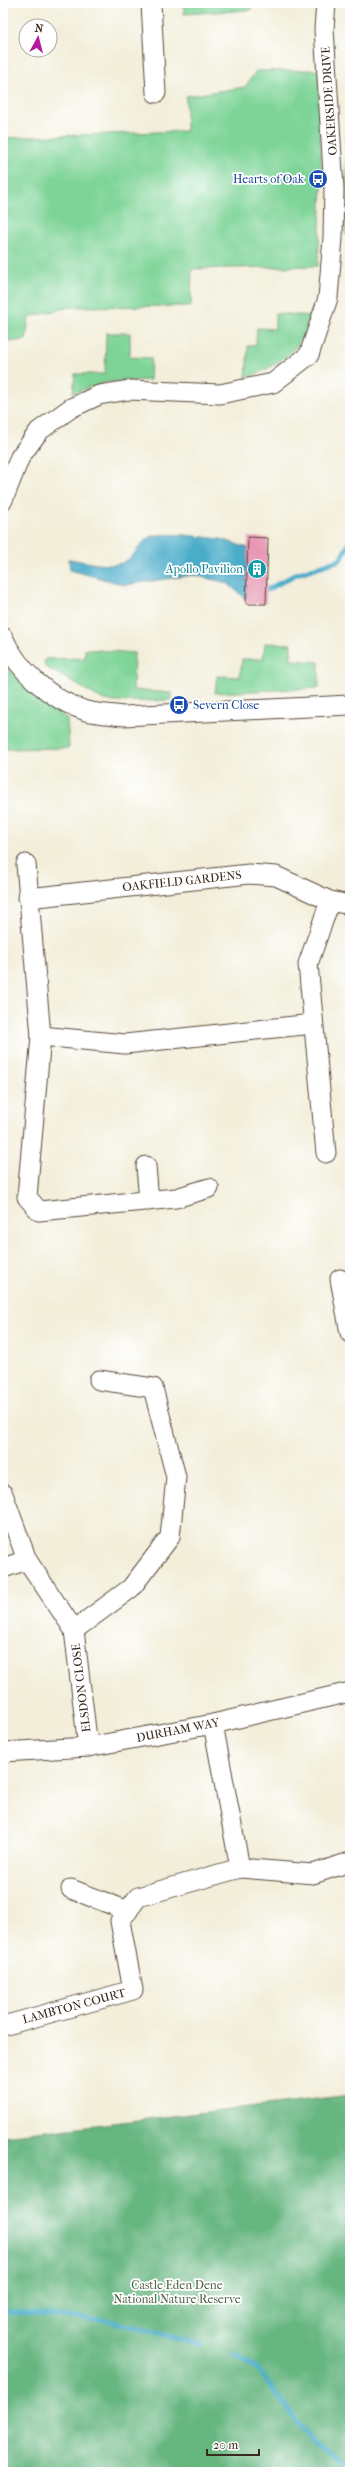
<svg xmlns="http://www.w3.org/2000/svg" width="353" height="2475" viewBox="0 0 353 2475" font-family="'IM FELL French Canon',serif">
<rect width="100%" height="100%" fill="#fff"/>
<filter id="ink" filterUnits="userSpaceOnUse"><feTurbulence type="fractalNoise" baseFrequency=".025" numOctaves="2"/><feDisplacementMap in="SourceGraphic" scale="8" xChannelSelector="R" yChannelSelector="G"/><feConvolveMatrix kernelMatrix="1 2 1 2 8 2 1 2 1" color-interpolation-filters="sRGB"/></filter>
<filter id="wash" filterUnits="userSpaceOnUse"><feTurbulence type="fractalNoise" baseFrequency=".012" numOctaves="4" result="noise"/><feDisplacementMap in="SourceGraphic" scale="16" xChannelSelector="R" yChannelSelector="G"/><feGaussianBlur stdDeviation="0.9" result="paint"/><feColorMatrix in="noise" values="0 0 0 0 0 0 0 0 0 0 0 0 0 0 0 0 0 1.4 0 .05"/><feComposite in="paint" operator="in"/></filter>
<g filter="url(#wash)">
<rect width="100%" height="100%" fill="#f2eed9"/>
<g fill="#7ed497" stroke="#5c7f5a">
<polygon points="183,3 251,3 251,10 184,14"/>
<polygon points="318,70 322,188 318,266 192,269 191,306 70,307 29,317 26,340 3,342 3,138 186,131 186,96 245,87 256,71"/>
<polygon points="350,124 350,237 345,234 346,125"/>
<path d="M275,313L312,316C301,350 279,366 246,378L248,346L256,344L257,328L275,329Z"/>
<polygon points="106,333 130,333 130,357 151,358 150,380 107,382 73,393 75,374 105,374"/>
<polygon points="265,643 291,644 291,660 319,662 319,688 215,693 217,676 240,677 242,659 263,659"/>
<polygon points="85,649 134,653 133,690 172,693 170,700 114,702 102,699 44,666 45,659 85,658"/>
<polygon points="3,662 30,692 67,719 69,748 3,749"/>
</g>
<polygon fill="#66b680" stroke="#50704f" points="350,2095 350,2472 3,2472 3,2136"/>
<path fill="#49acc9" stroke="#426b74" d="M185,535L221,539L248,548L246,599L227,583L193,575L125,585L70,570L69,559C85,561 109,569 124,562C134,557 137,547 146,540C155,532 173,535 185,535Z"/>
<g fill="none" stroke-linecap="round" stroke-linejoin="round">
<g stroke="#49acc9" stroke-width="5">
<polyline points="261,590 267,590 296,574 340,560 350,542"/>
<polyline points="3,2311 111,2321 201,2345"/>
<polyline points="234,2355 257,2368 315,2446 350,2468"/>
</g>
</g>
<g id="blocks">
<polygon fill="#e898b4" points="248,537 268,538 266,604 246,604"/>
</g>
</g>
<g filter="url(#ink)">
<use href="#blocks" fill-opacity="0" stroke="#56473a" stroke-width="1"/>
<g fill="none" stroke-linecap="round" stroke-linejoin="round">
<g stroke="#56473a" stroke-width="21">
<g id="minor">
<polyline points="151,3 156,93"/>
<polyline points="3,500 20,457 39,431 71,408 99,395 129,390 220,394 273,383 309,355 328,298 333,238 334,189 324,29 326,3"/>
<path d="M3,637C17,670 51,700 86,711C98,714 111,714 123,716L350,705"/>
<polyline points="26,864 41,1036"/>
<polyline points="28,898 249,874 276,876 330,901 350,905"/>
<polyline points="326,1153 308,964 330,901"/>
<polyline points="146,1166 149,1201"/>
<polyline points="209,1188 176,1198 39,1211 27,1197 41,1036 125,1044 313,1024"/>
<polyline points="340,1279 350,1333"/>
<polyline points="3,1494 27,1560 74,1630 88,1747"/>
<polyline points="3,1568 27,1560"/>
<polyline points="74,1630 131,1588 170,1537 176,1477 153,1388 99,1380"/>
<polyline points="213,1724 240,1868"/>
<polyline points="3,1752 88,1747 213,1724 350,1692"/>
<polyline points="71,1889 128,1911"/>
<polyline points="3,2026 133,1990 120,1921 138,1897 240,1868 313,1874 350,1862"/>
</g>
</g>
<use href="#minor" stroke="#fff" stroke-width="19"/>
</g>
</g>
<defs>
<g id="bus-disc" transform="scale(1)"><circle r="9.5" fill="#1a4fb4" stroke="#fff"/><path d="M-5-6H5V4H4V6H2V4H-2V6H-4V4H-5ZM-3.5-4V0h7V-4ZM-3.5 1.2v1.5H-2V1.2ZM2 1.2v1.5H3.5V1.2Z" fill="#fff"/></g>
<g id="building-disc" transform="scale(1)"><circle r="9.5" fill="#0f9aa8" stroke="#fff"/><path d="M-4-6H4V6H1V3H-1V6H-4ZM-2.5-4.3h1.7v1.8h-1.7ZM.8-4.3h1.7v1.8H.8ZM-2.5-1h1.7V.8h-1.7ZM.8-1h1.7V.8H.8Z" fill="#fff"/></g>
</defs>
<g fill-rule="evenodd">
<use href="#bus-disc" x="318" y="179"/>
<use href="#building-disc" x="257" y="569"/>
<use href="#bus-disc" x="179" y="705"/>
</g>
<g text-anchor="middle" stroke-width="3.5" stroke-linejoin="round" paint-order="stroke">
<g font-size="12" fill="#3b2a1e" stroke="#fff">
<text transform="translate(329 101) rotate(-94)" y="4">OAKERSIDE DRIVE</text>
<text transform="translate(182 881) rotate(-6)" y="4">OAKFIELD GARDENS</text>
<text transform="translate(81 1688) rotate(-97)" y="4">ELSDON CLOSE</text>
<text transform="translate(178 1730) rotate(-11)" y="4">DURHAM WAY</text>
<text transform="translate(74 2006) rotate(-15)" y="4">LAMBTON COURT</text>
</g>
<g font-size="12" fill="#164399" stroke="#fff" text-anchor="end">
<text x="304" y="183">Hearts of Oak</text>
<text x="193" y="709" text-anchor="start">Severn Close</text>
</g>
<g font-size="12" fill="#0d838f" stroke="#fff" text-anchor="end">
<text x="243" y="573">Apollo Pavilion</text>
</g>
<g font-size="12" fill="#4f5d42" stroke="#fff">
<text x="177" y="2289">Castle Eden Dene<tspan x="177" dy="14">National Nature Reserve</tspan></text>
</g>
</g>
<rect width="353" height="2475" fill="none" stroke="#fff" stroke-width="16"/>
<g transform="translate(38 38) rotate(7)"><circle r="19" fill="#ffffff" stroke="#b1aaa5"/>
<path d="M0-3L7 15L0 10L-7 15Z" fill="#b5179e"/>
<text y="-6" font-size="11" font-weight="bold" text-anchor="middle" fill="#3b2a1e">N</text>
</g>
<path d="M207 2449v6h52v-6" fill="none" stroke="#3b2a1e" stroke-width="2"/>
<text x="213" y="2449" font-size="12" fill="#3b2a1e" stroke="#ffffff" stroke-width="3" paint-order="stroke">20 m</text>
</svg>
